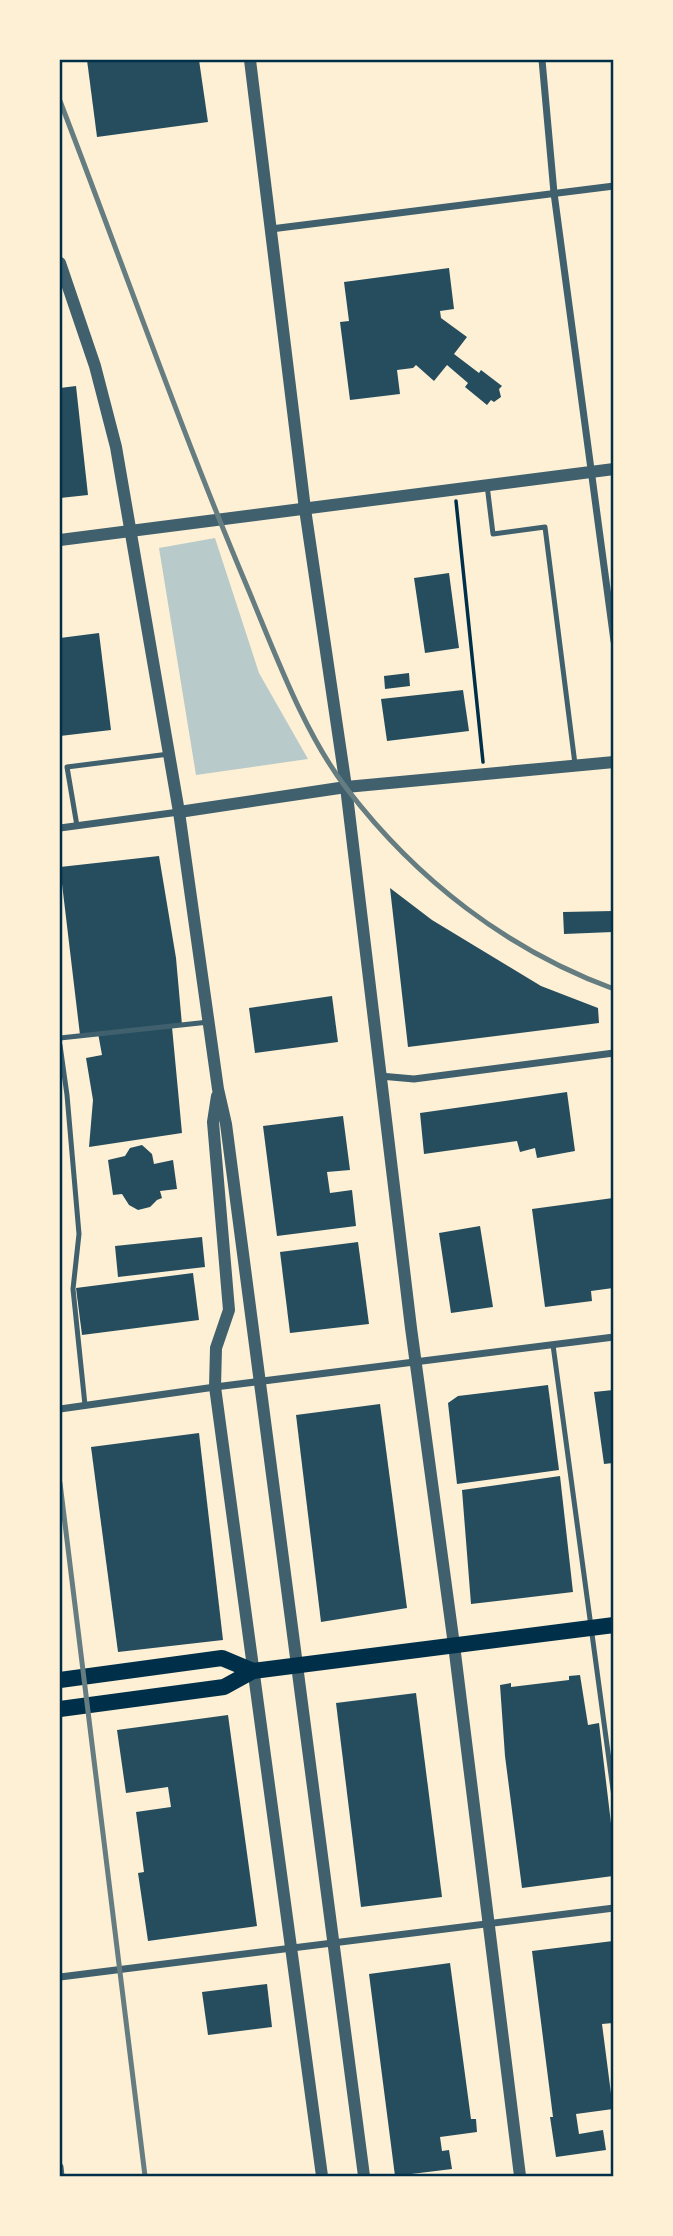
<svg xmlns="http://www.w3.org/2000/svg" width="673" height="2236" viewBox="0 0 673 2236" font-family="'PT Sans Narrow',sans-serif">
<rect width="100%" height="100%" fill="#fdf0d5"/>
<polygon fill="#b9caca" points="215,538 259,673 308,759 196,775 159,548"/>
<g fill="#264d5e">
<polygon points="87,60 199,60 208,122 97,137"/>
<polygon points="449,268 454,309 440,311 441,318 467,337 454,354 479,373 481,370 502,386 499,389 501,397 494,402 491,400 487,405 465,387 468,383 447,365 434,381 416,365 413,368 397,370 400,394 350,400 340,322 349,321 344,282"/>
<polygon points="76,386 88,495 60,498 60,388"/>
<polygon points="449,573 459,648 425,653 414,578"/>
<polygon points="99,633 111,730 60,736 60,638"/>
<polygon points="409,673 410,686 385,689 384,676"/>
<polygon points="463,690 469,731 387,741 381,699"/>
<polygon points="159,856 176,958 182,1025 172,1027 182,1133 89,1147 93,1100 86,1058 102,1055 98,1033 80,1035 60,867"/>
<polygon points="390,888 432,920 541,986 598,1008 599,1023 408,1047"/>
<polygon points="613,911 613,932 564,934 563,912"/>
<polygon points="332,996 338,1042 255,1053 249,1008"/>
<polygon points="567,1092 575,1151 537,1158 535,1148 520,1152 517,1141 424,1154 420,1113"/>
<polygon points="343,1116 350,1170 327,1172 330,1193 352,1190 356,1226 277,1236 263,1126"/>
<polygon points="142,1145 152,1154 154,1164 173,1160 177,1189 160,1191 162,1198 157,1200 150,1207 138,1210 129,1205 122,1194 113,1195 108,1160 125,1156 130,1148"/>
<polygon points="613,1198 613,1288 591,1291 592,1301 545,1307 532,1209"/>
<polygon points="480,1226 493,1307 451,1313 439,1233"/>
<polygon points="202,1237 205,1267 118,1277 115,1246"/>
<polygon points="358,1242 369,1324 290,1333 280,1252"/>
<polygon points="193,1273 199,1320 82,1335 76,1288"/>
<polygon points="548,1385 559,1470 457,1484 448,1403 458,1396"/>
<polygon points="613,1390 613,1463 604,1464 594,1392"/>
<polygon points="380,1404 407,1608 321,1622 296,1415"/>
<polygon points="199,1433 223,1640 118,1652 91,1447"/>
<polygon points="560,1476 573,1592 471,1604 462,1490"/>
<polygon points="580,1675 588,1725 599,1723 613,1840 613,1876 522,1888 505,1756 500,1685 511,1683 511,1687 569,1680 569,1676"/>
<polygon points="416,1693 442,1897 361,1907 336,1703"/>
<polygon points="228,1715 257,1926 148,1941 138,1873 144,1872 136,1812 171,1807 168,1787 126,1793 117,1730"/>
<polygon points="613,1941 613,2023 602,2024 613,2109 576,2114 579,2134 603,2130 606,2150 556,2157 550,2117 553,2117 532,1951"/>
<polygon points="450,1963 471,2119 476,2119 477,2132 440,2137 442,2151 449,2150 452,2169 395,2176 369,1974"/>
<polygon points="267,1984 272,2027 208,2035 202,1992"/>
</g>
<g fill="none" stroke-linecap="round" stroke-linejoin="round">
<polyline stroke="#003049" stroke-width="3.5" points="456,501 483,762"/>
<g stroke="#3f606c" stroke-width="5">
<polyline points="487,485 493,534 545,527 575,764"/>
<polyline points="77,826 67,767 169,754"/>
<polyline points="60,1038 209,1022"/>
<polyline points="60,1045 67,1095 79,1234 73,1289 85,1405"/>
<polyline points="553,1345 614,1797"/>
</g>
<g stroke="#3f606c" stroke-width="7">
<polyline points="542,60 554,193 614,641"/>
<polyline points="271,229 614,186"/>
<polyline points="60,828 179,812"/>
<polyline points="380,1076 414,1079 614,1053"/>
<polyline points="60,1409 215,1387 614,1337"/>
<polyline points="60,1977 614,1908"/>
<polyline points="60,2167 61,2176"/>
</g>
<g stroke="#3f606c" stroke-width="12">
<polyline points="250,60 305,509 346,787 411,1328 454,1645 520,2176"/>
<polyline points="60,263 95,366 116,447 179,812 218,1089 226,1124 364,2176"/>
<polyline points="60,540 614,469"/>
<polyline points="179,812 346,787 614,762"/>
<polyline points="217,1096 213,1122 229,1310 216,1348 215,1387 322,2176"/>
</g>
<g stroke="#003049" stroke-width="16">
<polyline points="60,1680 222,1658 253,1671"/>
<polyline points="60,1709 224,1687 253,1671 614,1625"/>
</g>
<g stroke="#657d81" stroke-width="5">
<path d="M60,101C122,262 179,425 246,584C274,650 303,732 347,789C416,879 507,950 614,989"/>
<polyline points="60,1483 145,2176"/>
</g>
</g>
<rect width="673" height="2236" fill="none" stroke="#fdf0d5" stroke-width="122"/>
<rect x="61" y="61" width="551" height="2114" fill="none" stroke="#003049" stroke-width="2.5"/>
</svg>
